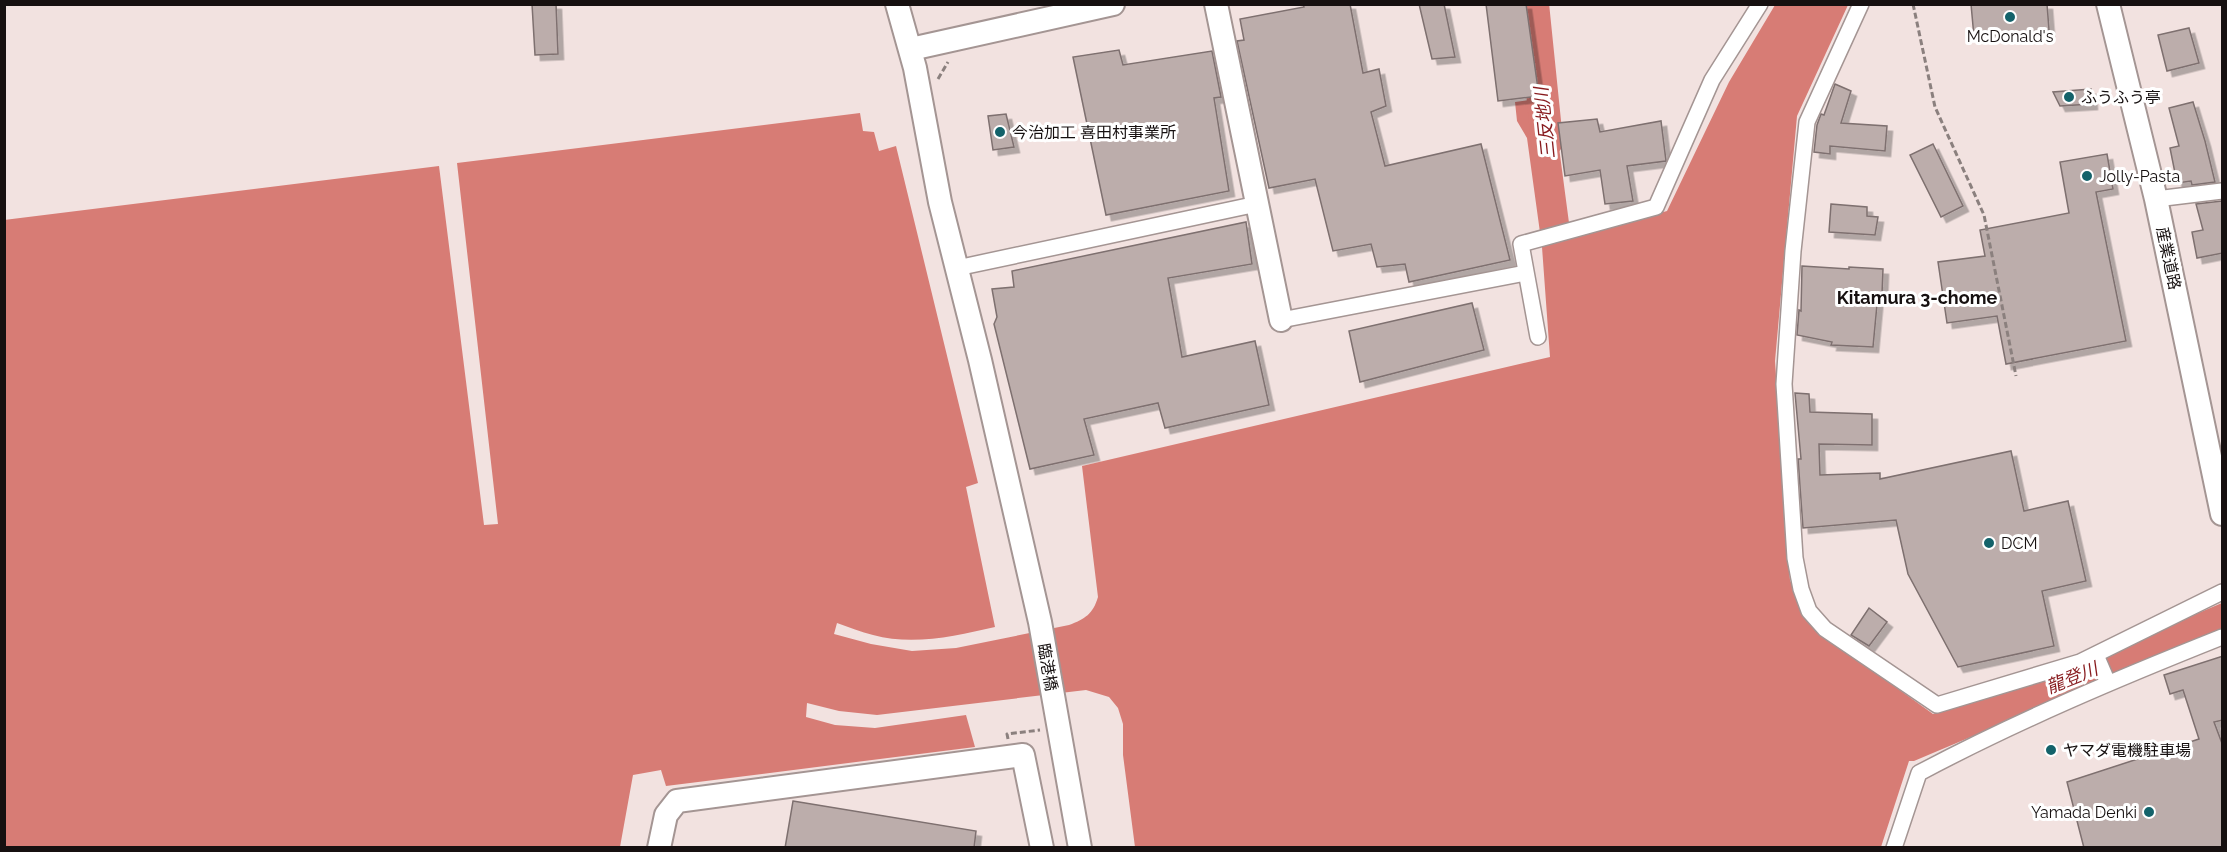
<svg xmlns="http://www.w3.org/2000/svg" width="2227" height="852" viewBox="0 0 2227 852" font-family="Raleway,'Noto Sans JP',sans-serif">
<defs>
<filter id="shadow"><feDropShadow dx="5.5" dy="5.5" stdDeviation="0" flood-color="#0004"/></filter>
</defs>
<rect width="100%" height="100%" fill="#f2e2e0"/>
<path fill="#d77c75" d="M1775,5H1848L1797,116L1775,361L1790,580L1806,619L1818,631L1933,714L2144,636L2222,603V631L1914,761H1909L1881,847H1135L1123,755V724L1118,708L1109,697L1086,690L877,715L839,711L807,703L806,717L835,725L875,728L966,715L975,747L666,786L661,770L633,775L620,847H5L4,220L439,166L484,525L498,524L457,163L860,113L863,131L874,132L879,151L896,146L978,483L966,487L995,627C956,636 913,646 873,635C861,632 849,627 837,623L834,634L871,644L912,651L956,648L1069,625C1085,619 1093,614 1098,597L1082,466L1550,357L1542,247L1527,138L1517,121L1515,102L1549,97L1553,102L1571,238L1667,211L1729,82Z"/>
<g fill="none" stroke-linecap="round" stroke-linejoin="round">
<polyline stroke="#d77c75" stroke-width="32" points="1533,4 1547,141"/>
</g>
<g fill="#bcadab" stroke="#7e706f" stroke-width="1.5" filter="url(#shadow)">
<polygon points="532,4 556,4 558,54 535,55"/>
<polygon points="1303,4 1350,4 1363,73 1379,69 1386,106 1371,112 1385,166 1481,144 1510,260 1409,282 1405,264 1377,267 1371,244 1333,251 1315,179 1269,188 1237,41 1244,40 1240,19 1304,7"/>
<polygon points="1419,4 1444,4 1455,57 1432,59"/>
<polygon points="1486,4 1526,4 1539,96 1498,101"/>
<polygon points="1971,4 2047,4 2049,30 1974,37"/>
<polygon points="2189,28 2199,63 2167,71 2158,35"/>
<polygon points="1119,50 1123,65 1212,51 1221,97 1214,98 1229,191 1106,215 1073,57"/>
<polygon points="1835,84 1851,91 1841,123 1887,126 1885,151 1830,146 1830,154 1814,152 1817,125 1821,114 1824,115"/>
<polygon points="2091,89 2092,104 2060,106 2053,92"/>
<polygon points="2193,102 2205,141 2215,182 2192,185 2191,181 2177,183 2170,148 2179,146 2169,108"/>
<polygon points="1006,114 1014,147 993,150 988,116"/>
<polygon points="1597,119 1600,132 1661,121 1666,161 1627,166 1633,201 1605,204 1600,170 1565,176 1558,123"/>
<polygon points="1933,144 1963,206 1941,217 1910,155"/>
<polygon points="2107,154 2113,189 2096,192 2126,341 2006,364 1997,316 1947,323 1938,262 1985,256 1980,230 2069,213 2060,162"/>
<polygon points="2222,201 2223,253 2197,258 2192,232 2203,230 2196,204"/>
<polygon points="1831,204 1867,207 1867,216 1878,217 1875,235 1829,232"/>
<polygon points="1246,222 1252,264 1168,278 1182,357 1255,341 1269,405 1165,428 1158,403 1084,419 1094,455 1030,469 994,324 997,317 992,289 1014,287 1012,271"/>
<polygon points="1802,266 1849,269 1849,267 1883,269 1882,294 1878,294 1873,347 1831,345 1832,342 1797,335 1799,310 1801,311"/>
<polygon points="1472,303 1484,350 1360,382 1349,331"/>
<polygon points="1795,393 1809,394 1810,412 1872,414 1872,445 1819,444 1820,475 1880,473 1880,479 2011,451 2024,511 2068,501 2086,581 2042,591 2054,646 1958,667 1908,574 1896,520 1803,528 1798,459 1801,459"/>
<polygon points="1869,608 1887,622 1869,646 1851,635"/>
<polygon points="2223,656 2223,720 2214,722 2223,746 2223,848 2084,848 2067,782 2199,739 2183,690 2170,694 2164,675"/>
<polygon points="793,801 976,831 974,848 785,848"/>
</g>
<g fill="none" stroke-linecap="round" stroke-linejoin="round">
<g stroke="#a49593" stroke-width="18">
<g id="street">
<polyline points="1861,4 1807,122 1793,251 1784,384 1795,558 1801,589 1809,611 1825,629 1937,705 2080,662 2222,592"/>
<polyline points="2156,199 2222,191"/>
<polyline points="957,268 1257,204"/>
<polyline points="1281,320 1525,273"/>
<polyline points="1538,337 1521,244 1656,207 1712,80 1760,4"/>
<polyline points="2096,655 2108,683"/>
<path d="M1894,848L1919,773C2017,721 2119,678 2222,637"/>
</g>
</g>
<g stroke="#a49593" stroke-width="26">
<g id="secondary">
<polyline points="897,4 915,68 940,202 980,360 1040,622 1080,848"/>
<polyline points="1216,4 1281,320"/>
<polyline points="2108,4 2156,199 2222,514"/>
<polyline points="911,49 1113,4"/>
<polyline points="659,848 666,815 677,801 1023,755 1042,848"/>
</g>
</g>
<g stroke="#8b807e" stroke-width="3" stroke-dasharray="6 3" stroke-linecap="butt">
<polyline points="1913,4 1935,107 1984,215 2016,376"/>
<polyline points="938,79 948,62"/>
<polyline points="1008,739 1007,734 1040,730"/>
</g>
<use href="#street" stroke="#fff" stroke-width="15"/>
<use href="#secondary" stroke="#fff" stroke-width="22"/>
</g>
<g fill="#13626a" stroke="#fff" stroke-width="2">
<circle cx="2010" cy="17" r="6"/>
<circle cx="2069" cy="97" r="6"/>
<circle cx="1000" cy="132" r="6"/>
<circle cx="2087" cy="176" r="6"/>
<circle cx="1989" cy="543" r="6"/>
<circle cx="2051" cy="750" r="6"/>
<circle cx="2149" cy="812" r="6"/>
</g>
<g text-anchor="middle" stroke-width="6" stroke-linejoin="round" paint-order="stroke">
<g font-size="16" fill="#161010" stroke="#fff" text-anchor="start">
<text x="2010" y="42" text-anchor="middle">McDonald's</text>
<text x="2081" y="103">ふうふう亭</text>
<text x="1012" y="138">今治加工 喜田村事業所</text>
<text x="2099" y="182">Jolly-Pasta</text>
<text x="2001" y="549">DCM</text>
<text x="2063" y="756">ヤマダ電機駐車場</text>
<text x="2137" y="818" text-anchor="end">Yamada Denki</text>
</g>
<g font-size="16" fill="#161010" stroke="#fff">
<text transform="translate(2169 258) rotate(78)" y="6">産業道路</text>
<text transform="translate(1048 667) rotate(80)" y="6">臨港橋</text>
</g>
<g font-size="18" font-style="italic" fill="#881b1e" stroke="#fff">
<text transform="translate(1545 123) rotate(-96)" y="6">三反地川</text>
<text transform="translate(2072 678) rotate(-22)" y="6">龍登川</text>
</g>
<g font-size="18" font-weight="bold" fill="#161010" stroke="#fff">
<text x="1917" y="304">Kitamura 3-chome</text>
</g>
</g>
<rect width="2227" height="852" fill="none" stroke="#161010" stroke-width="12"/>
</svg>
